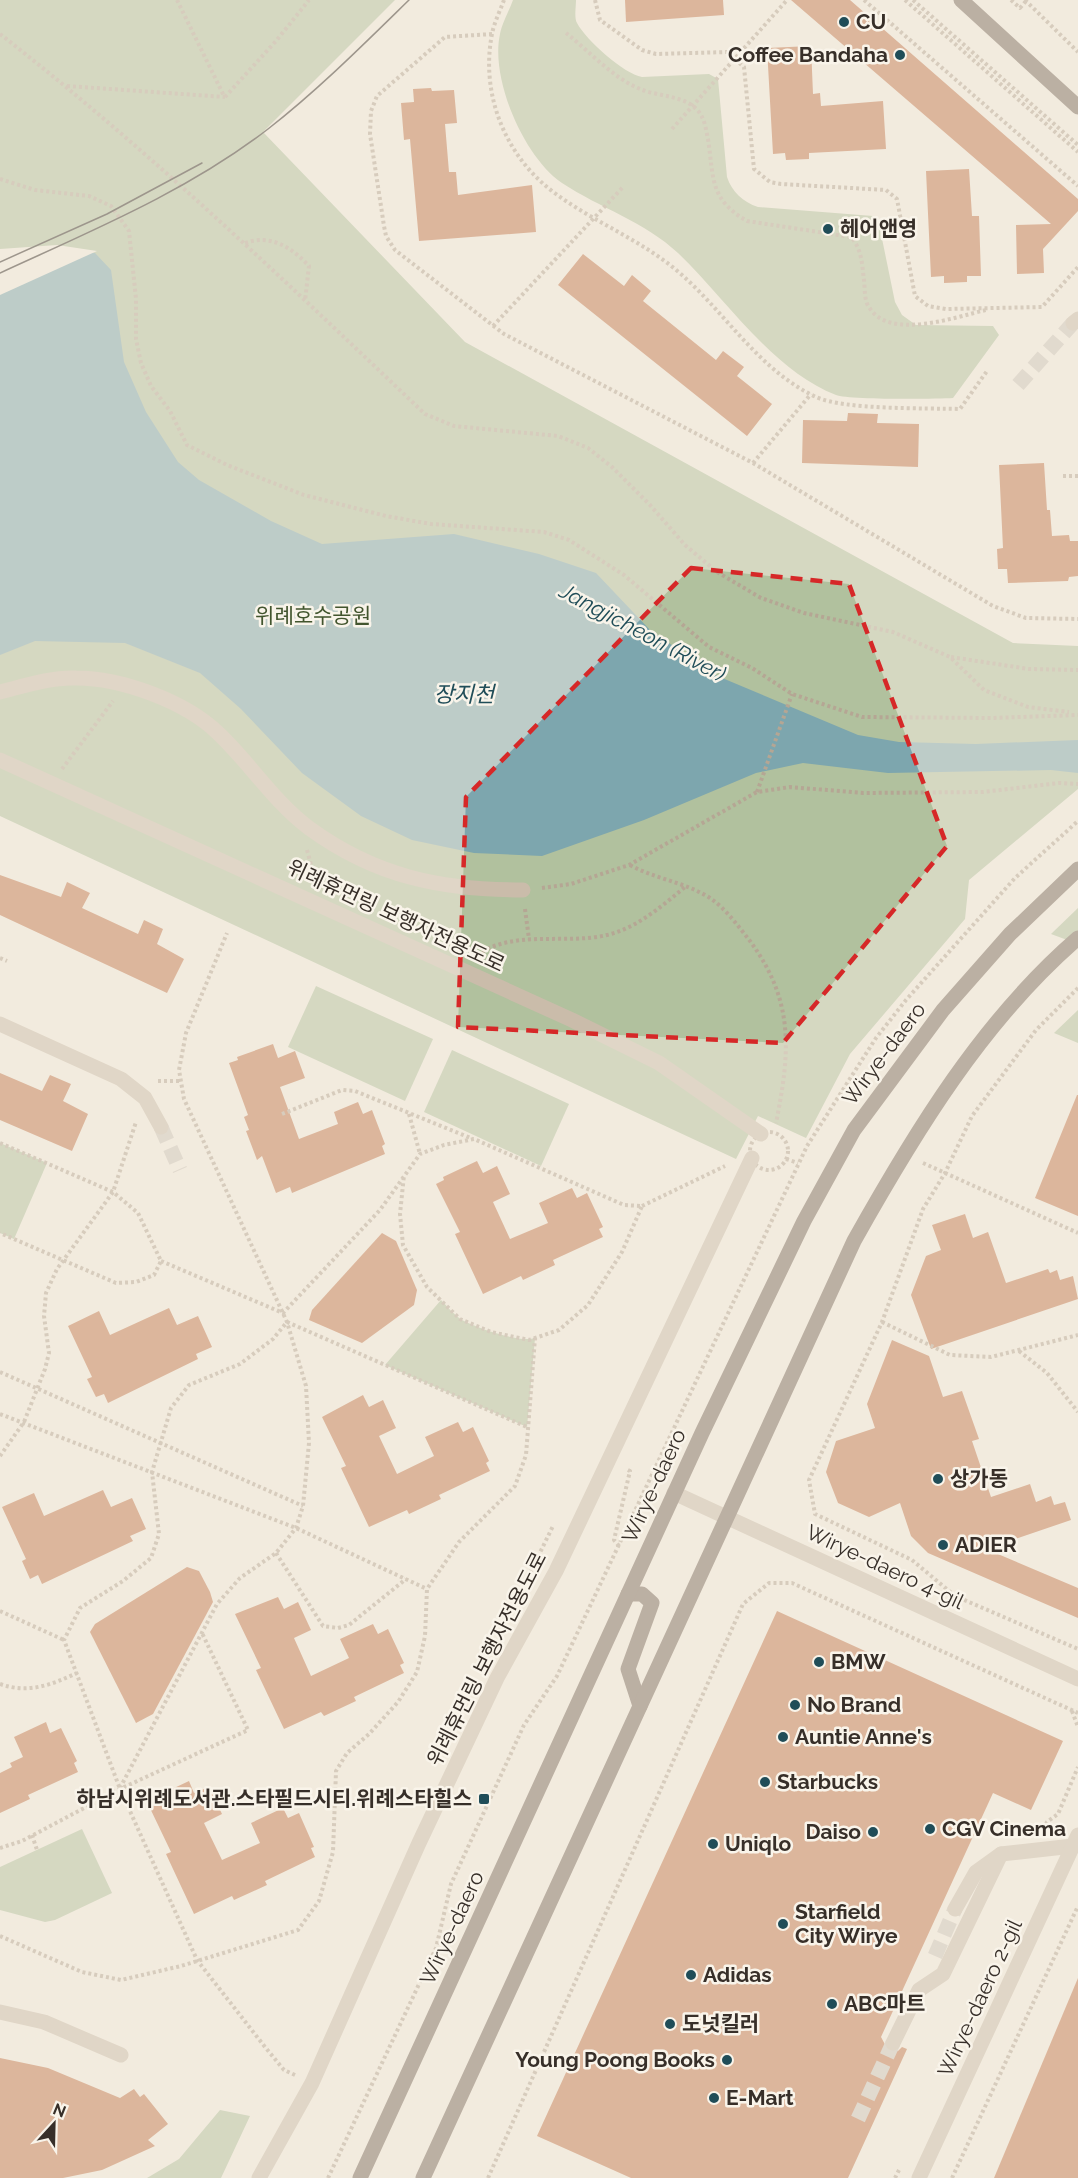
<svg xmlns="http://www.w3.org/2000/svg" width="1078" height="2178" viewBox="0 0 1078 2178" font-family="Raleway,'Noto Sans KR',sans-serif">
<rect width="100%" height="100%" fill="#f2ebde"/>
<g fill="#b1c19e">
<polygon points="0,0 395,0 263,132 465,342 1013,643 1078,646 1078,789 969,880 965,919 850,1054 806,1138 758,1116 736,1159 0,816"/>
<path d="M513,0H576C576,7 574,18 577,23C586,40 624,74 642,77L709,74L718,79L727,177C732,192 743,202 758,207L873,216L879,224L895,302L902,315L916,325L993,326L999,335L953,398C936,399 848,400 836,395C773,371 726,299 678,253C645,222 600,208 562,183C524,157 490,79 500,34C502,23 509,11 513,0Z"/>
<polygon points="1078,908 1078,944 1051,934"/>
<polygon points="316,986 433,1039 405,1101 288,1047"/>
<polygon points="1078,1010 1078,1043 1054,1033"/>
<polygon points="452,1050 569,1104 541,1166 424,1112"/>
<polygon points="0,1143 47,1163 14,1239 0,1233"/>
<path d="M441,1300C447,1306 454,1315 462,1320C477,1328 519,1343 535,1338L527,1427L385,1365Z"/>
<polygon points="82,1829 112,1893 55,1920 45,1922 0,1910 0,1867"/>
<polygon points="220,2110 250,2116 221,2178 147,2178 179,2159"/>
</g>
<polygon fill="#7da6ae" points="0,252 95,253 111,270 124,362 146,412 178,462 199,480 271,521 322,544 454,534 539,554 596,573 650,630 715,675 858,735 899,742 976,744 1078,740 1078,773 1051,770 888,773 803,763 756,773 644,820 542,856 474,853 412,840 361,816 302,773 241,709 200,673 125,643 35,641 0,655"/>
<polygon fill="#f2ebde" points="57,245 97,251 0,295 0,249"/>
<g fill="#c2764c">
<polygon points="625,0 723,0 724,15 626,22"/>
<polygon points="791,0 850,0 1078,199 1078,211 1043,249 1044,273 1017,274 1016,225 1051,224"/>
<polygon points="811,46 813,94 820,93 821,106 883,101 886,149 809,153 809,159 786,160 785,153 773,154 767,48"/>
<polygon points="431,88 432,91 454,90 457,123 445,124 449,172 456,172 458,195 532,185 536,232 419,241 410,139 404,140 401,103 414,102 413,89"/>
<polygon points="969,169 972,216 979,216 981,276 967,276 967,282 944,283 944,276 931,277 926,171"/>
<polygon points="583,254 624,286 632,275 651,291 643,301 716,360 723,351 744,367 737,376 772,404 747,436 558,285"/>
<polygon points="848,413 878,414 877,423 919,424 918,467 802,463 803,420 847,421"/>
<polygon points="1044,463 1047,510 1050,510 1052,536 1069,535 1070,541 1078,541 1078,576 1069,577 1068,581 1008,583 1007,569 998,569 997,549 1003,548 999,465"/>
<polygon points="0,875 61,897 67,882 90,893 82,908 138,934 144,920 163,929 157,944 184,959 167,993 0,915"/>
<polygon points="273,1044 278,1058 295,1051 305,1078 280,1087 299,1139 338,1124 334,1112 358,1102 363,1114 372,1110 385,1144 382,1146 385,1154 292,1193 290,1187 276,1193 262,1156 257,1160 246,1131 249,1130 244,1117 248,1115 229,1063 238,1060 237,1057"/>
<polygon points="0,1073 42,1091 50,1075 71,1084 63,1101 88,1114 72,1151 0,1120"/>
<polygon points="1077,1095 1078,1095 1078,1216 1035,1198"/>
<polygon points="477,1161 483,1173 497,1166 510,1194 493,1202 510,1239 548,1223 539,1203 572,1188 577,1198 587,1193 603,1227 599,1229 603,1237 553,1260 555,1265 523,1280 521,1276 483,1294 455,1234 460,1232 436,1184 444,1180 443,1177"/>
<polygon points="965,1214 973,1238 988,1232 1006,1283 1048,1269 1050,1273 1057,1270 1060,1280 1073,1276 1078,1299 931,1349 911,1295 926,1256 941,1250 932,1225"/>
<polygon points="382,1233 396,1241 417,1290 414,1305 362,1343 309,1320 312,1310"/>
<polygon points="169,1308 177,1325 198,1316 212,1347 196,1354 198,1359 108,1403 104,1394 96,1397 87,1379 92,1377 68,1326 99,1311 110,1335"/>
<polygon points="892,1340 929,1356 943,1397 962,1391 979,1439 972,1441 991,1497 1030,1484 1036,1502 1051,1496 1054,1505 1065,1502 1071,1520 986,1549 1078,1588 1078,1618 928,1553 911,1536 900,1503 869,1517 838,1503 826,1472 836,1441 875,1428 867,1404"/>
<polygon points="363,1395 369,1407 383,1400 396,1428 379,1436 397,1474 434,1456 425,1437 458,1422 463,1432 473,1427 489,1461 486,1463 490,1471 439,1495 441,1499 409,1514 407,1510 369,1527 341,1468 346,1466 322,1417"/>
<polygon points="103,1490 111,1507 132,1498 146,1529 130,1536 133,1541 42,1584 38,1575 30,1579 22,1561 26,1559 2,1507 34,1493 44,1516"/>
<polygon points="187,1567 199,1571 210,1592 213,1602 153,1714 136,1723 90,1632 95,1624"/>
<polygon points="278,1597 284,1609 298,1602 311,1630 294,1638 311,1676 349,1658 340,1639 373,1624 378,1634 388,1629 404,1663 400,1665 404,1673 354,1697 356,1701 324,1716 321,1712 284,1729 256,1670 261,1668 235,1614"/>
<polygon points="777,1611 1063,1741 1031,1810 993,1793 881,2037 889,2052 898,2051 902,2047 907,2049 848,2178 631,2178 537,2136"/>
<polygon points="46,1722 50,1733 61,1728 77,1761 74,1763 78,1772 28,1795 30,1799 0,1813 0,1773 12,1767 10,1763 23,1757 14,1737"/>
<polygon points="189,1781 194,1793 209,1787 222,1814 204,1823 222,1860 260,1843 251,1823 283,1808 288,1818 299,1813 314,1847 311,1848 315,1857 265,1881 267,1885 234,1900 232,1896 194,1914 166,1854 171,1852 148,1804 156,1800 155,1797"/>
<polygon points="1078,1978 1078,2178 994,2178"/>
<polygon points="0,2058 48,2068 120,2098 134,2089 140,2097 144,2094 168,2124 148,2140 155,2146 102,2170 63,2178 0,2178"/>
</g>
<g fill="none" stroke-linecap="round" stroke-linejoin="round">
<g stroke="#cdc5ba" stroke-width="15" stroke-dasharray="15 8" stroke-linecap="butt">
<polyline points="1018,385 1073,323"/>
<polyline points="161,1127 180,1170"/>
<polyline points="935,1956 955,1909"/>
<polyline points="858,2119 893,2043"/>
</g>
<g stroke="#b5a694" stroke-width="4" stroke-dasharray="3 3" stroke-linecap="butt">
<polyline points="177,0 224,96"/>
<path d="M504,0C500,11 494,23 492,34C480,95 506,158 556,194C597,224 644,241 682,275C727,315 760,371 816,397C844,410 926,408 960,409L987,371"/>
<polyline points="595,0 600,20 642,50 656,54 727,52 744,67 754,169 770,182 781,184 886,190 897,199 915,296 928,306 946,309 1042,307 1078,267"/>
<polyline points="864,0 1078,186"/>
<polyline points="905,0 1078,152"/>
<polyline points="913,0 1078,145"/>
<polyline points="1011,0 1020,8 1026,1"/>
<polyline points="1025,0 1078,52"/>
<path d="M566,33C589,51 613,78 640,89C659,97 686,95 699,112C705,120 706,130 708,139C714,178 709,199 747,221L851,237C862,249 862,265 864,280C865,288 864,301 869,307C889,341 955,317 986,310"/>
<path d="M0,34C150,151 287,283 425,414L454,426L558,436L588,448L612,467L650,505L685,545L717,572L761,598L804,613L893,632L950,657L984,690L1028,707L1069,712"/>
<polyline points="492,34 445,37 377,96 371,111 370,134 384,226 386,236 395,250 504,334 753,463 993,606 1026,618 1078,619"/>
<polyline points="67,86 225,97"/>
<polyline points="225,97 276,41 309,0"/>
<polyline points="672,129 787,0"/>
<polyline points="0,179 35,190 89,196 111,206 129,231 136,299 136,339 141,363 151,386 170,411 187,445 227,465 304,495 386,516 431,524 544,532 569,540 624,575 709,647 752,668 792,694 862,717 991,718 1078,715"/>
<path d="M245,243C271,234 291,247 309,266L305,301"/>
<polyline points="493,326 623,187"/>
<polyline points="753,463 811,394"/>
<polyline points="1063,476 1078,476"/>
<polyline points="951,657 1029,669 1078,670"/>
<polyline points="62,769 113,701"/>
<polyline points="757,792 792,694"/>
<polyline points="307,850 316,883"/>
<path d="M630,865C655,879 685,882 710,898C725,908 739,927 750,941C795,1002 790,1053 776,1123"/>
<polyline points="542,888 571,884 629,865 757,792 790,787 863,793 983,792 1059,783 1078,784"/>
<polyline points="525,909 529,939"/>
<path d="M477,955C514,929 565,945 607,935C637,928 662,906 685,887"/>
<polyline points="0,958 7,961"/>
<polyline points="1078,988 1036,1030 972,1116 945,1173 923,1209 882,1322 809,1480 815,1514 912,1560 955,1596 1078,1649"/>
<polyline points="158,1081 181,1081"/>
<polyline points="282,1114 342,1090 355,1091 473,1139"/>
<polyline points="409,1114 420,1154"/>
<circle cx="769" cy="1151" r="19"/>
<polyline points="0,1143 113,1192 138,1213 161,1261 154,1275 136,1282 116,1283 0,1233"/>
<polyline points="786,1159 798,1163"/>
<polyline points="923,1163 1078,1233"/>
<polyline points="642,1206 725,1166"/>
<polyline points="161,1261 283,1313 380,1210 420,1154 444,1145 474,1139 624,1205 642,1206 622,1252 588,1305 559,1330 529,1340 491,1332 460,1319 427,1287 403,1245 400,1214 404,1175"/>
<polyline points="882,1322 950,1355 991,1357 1078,1335"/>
<polyline points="1019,1351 1047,1373 1078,1412"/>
<polyline points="0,1372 303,1506"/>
<polyline points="0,1414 296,1528 427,1589"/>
<polyline points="0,1456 24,1422 45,1369 49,1353 44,1316 46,1293 57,1269 113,1192 136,1122"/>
<polyline points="619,1546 614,1540 630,1471 626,1469"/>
<polyline points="276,1553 323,1626 338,1628 349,1625 406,1579"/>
<polyline points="530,1573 553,1526"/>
<polyline points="0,1611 64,1640"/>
<path d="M0,1684C28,1694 51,1685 77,1673"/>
<polyline points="1072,1711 1078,1727"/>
<polyline points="120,1788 217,1604 240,1578 276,1553 296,1528 303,1506 309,1443 306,1386 287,1322 184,1099 179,1070 186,1033 227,933"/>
<polyline points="1043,1830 1047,1822 1058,1814 1078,1767"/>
<polyline points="32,1835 37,1850"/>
<polyline points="0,1848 22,1841 120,1789 248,1730 202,1633"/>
<polyline points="0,1936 82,1972 121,1980 181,1966 298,1930 319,1901 333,1852 336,1771 347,1753 369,1734 398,1702 417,1672 425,1636 427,1589 459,1542 515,1486 526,1455 535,1338"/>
<polyline points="295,2075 284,2070 265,2047 197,1960 120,1789 64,1640 80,1608 123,1581 151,1558 159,1534 152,1472 171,1408 189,1385 240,1364 273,1339 287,1322 527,1427"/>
<polyline points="328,2178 436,1948 451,1884 524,1725 557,1676 807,1146 876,1038 906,1000 1015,878 1078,821"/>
<polyline points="488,2178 743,1604 769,1583 792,1583 1078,1713"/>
<polyline points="895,2178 899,2170"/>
<polyline points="952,2178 1078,1906"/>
</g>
<g stroke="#cabcaa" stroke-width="15">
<polyline points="1073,323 1078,319"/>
<path d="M0,692C24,686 51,677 76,678C121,678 185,701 218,733C250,763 273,801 309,828C376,877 442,890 523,890"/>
<polyline points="0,760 572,1020 659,1063 761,1134"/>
<polyline points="0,1024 121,1079 145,1098 161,1127"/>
<polyline points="674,1493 1078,1679"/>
<polyline points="955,1909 976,1872 1001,1854 1073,1846"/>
<polyline points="0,2012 44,2022 121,2055"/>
<polyline points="893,2043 919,1990 943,1974 1001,1854"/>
<polyline points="259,2178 312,2083 419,1843 497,1678 556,1571 752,1158"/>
<polyline points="919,2178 1078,1835"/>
</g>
<g stroke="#79685b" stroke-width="15">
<polyline points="961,0 1078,107"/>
<polyline points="628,1594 642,1594 652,1603 628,1669 640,1706"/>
<polyline points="360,2178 702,1433 804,1221 854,1130 943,1010 1010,934 1078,869"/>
<path d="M423,2178L854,1241C915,1132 983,1020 1078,938"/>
</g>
<g stroke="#372f29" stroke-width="1.5">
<polyline points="0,262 107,214 202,163"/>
<path d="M0,273C91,231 188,191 268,129C318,90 363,45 409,0"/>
</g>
</g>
<path d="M0 0H1078V2178H0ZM691,568L849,584L947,846L783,1043L458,1027L466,797Z" fill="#f2ebde" fill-opacity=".55" fill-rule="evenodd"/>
<path fill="none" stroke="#d62828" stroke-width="4.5" stroke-dasharray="12 8" stroke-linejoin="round" d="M691,568L849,584L947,846L783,1043L458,1027L466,797Z"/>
<g fill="#204d58" stroke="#f9f4ea" stroke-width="2">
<circle cx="844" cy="22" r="6"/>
<circle cx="900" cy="55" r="6"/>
<circle cx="828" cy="229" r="6"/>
<circle cx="938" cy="1479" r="6"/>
<circle cx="943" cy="1545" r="6"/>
<circle cx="819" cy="1662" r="6"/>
<circle cx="795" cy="1705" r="6"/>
<circle cx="783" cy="1737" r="6"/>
<circle cx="765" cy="1782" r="6"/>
<rect x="478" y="1793" width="12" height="12" rx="3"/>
<circle cx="930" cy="1829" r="6"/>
<circle cx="873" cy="1832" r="6"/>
<circle cx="713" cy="1844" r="6"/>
<circle cx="783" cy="1924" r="6"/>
<circle cx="691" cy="1975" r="6"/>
<circle cx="832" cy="2004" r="6"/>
<circle cx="670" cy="2024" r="6"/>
<circle cx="727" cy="2060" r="6"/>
<circle cx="714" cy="2098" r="6"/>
</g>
<g text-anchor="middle" stroke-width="5" stroke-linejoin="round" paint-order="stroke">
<g font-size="21" font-weight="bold" fill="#372f29" stroke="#f9f4ea" text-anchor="start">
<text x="856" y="29">CU</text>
<text x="888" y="62" text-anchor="end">Coffee Bandaha</text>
<text x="840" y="236">헤어앤영</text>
<text x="950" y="1486">상가동</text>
<text x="955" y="1552">ADIER</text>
<text x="831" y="1669">BMW</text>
<text x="807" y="1712">No Brand</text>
<text x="795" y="1744">Auntie Anne's</text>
<text x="777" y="1789">Starbucks</text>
<text x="472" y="1806" text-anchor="end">하남시위례도서관.스타필드시티.위례스타힐스</text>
<text x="942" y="1836">CGV Cinema</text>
<text x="861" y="1839" text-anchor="end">Daiso</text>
<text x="725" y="1851">Uniqlo</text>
<text x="795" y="1919">Starfield<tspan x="795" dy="24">City Wirye</tspan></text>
<text x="703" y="1982">Adidas</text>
<text x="844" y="2011">ABC마트</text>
<text x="682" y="2031">도넛킬러</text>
<text x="715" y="2067" text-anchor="end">Young Poong Books</text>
<text x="726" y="2105">E-Mart</text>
</g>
<g font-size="21" fill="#42552e" stroke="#f9f4ea">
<text x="313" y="623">위례호수공원</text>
</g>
<g font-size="21" fill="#372f29" stroke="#f9f4ea">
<text transform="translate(396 916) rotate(25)" y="7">위례휴먼링 보행자전용도로</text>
<text transform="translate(884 1054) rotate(-53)" y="7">Wirye-daero</text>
<text transform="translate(654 1486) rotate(-65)" y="7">Wirye-daero</text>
<text transform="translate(885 1567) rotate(25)" y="7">Wirye-daero 4-gil</text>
<text transform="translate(487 1659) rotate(-63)" y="7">위례휴먼링 보행자전용도로</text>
<text transform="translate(452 1928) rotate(-65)" y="7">Wirye-daero</text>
<text transform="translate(980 1998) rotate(-65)" y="7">Wirye-daero 2-gil</text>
</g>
<g font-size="22" font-style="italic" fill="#204d58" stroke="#f9f4ea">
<text transform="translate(643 632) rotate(28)" y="8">Jangjicheon (River)</text>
<text x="464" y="702">장지천</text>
</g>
</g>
<g transform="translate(54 2124) rotate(22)" stroke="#f9f4ea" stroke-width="4.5" paint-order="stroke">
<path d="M0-4.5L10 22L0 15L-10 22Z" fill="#372f29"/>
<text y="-9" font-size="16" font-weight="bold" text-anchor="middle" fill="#372f29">N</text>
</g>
</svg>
